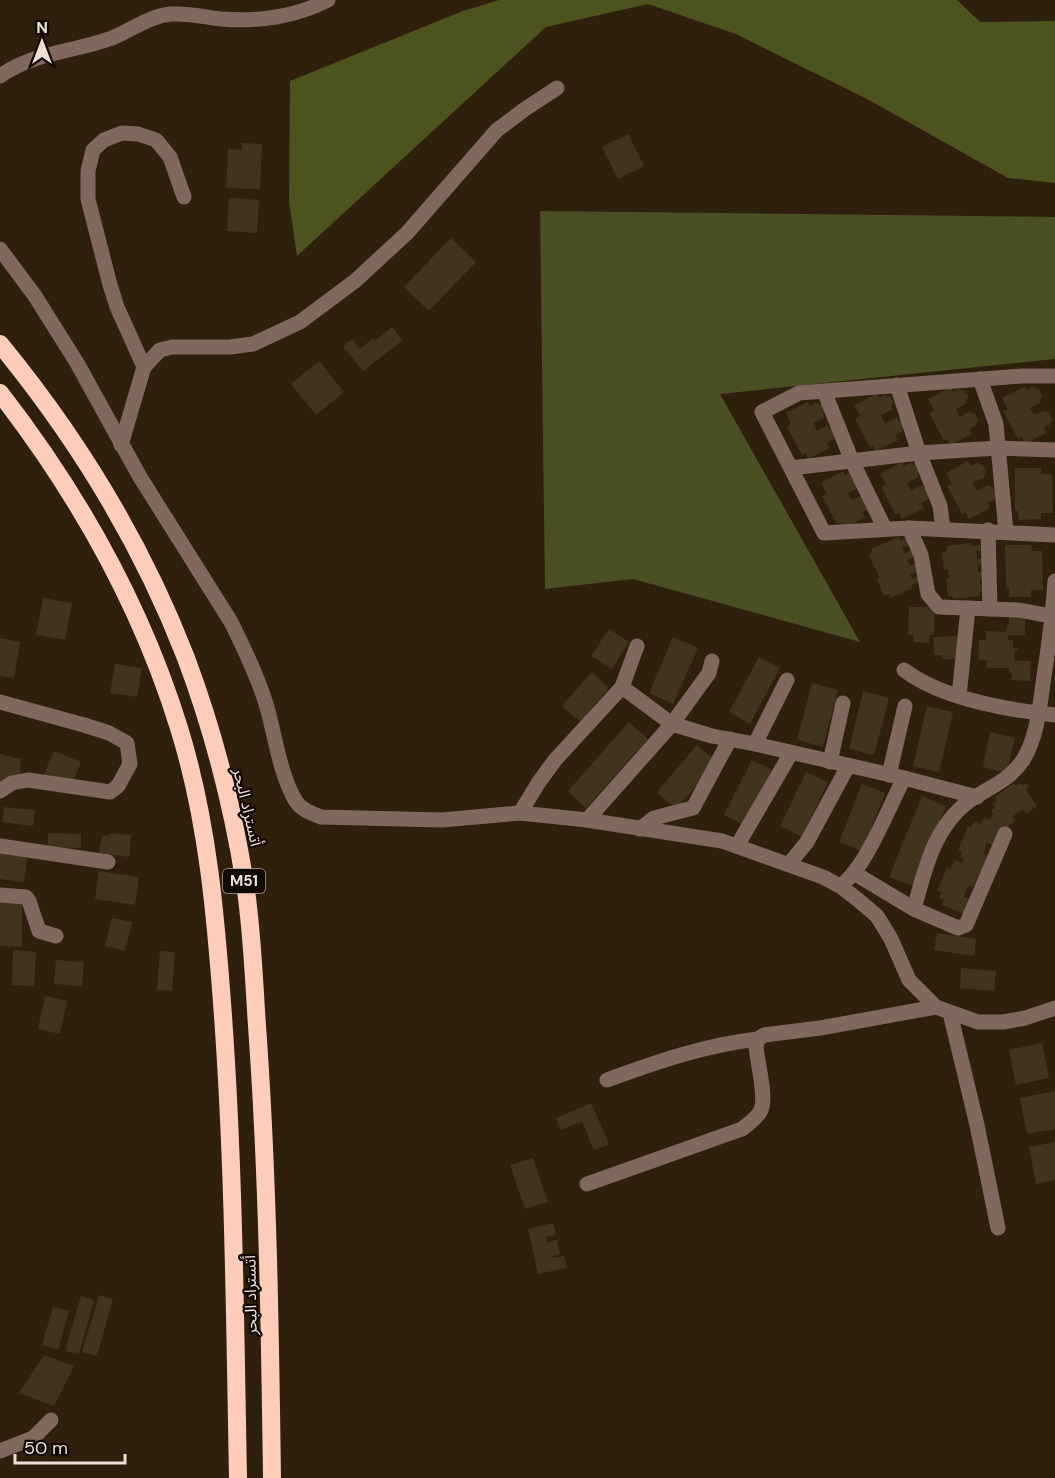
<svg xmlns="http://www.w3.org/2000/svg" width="1055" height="1478" viewBox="0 0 1055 1478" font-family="'DM Sans','Noto Sans Arabic',sans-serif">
<rect width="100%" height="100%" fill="#2f1f0d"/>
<polygon fill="#4a4f24" points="540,211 1055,217 1055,359 720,394 860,642 633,579 545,589"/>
<polygon fill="#4d531d" points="499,0 957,0 980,22 1055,21 1055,183 1008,178 869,100 736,34 648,4 546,27 297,256 289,202 290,81 463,11"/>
<g fill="#41341f">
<polygon points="628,134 644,166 618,179 602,147"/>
<polygon points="242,143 262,144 260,189 226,188 228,149 242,150"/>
<polygon points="229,198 259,200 257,233 227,231"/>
<polygon points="451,238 476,262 429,311 404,287"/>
<polygon points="392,327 403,340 363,371 343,346 352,339 360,349 373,338 375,341"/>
<polygon points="319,361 344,392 316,415 291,384"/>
<polygon points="1025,386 1027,390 1034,386 1036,390 1038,388 1043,397 1040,399 1041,402 1030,408 1034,415 1045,410 1046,412 1048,411 1053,420 1050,422 1051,424 1044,428 1046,433 1025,444 1021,437 1018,439 1003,411 1008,409 1002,398"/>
<polygon points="951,387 953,392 960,388 962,391 964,390 969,398 966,400 967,403 956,409 960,417 971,411 972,414 974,412 979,421 976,423 977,425 970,429 972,434 951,445 947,439 944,440 929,413 934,410 928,399"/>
<polygon points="876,394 879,398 886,394 887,397 890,396 894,404 891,406 893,409 881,415 885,423 897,417 898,420 900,419 905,428 902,429 903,431 895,435 898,440 876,451 873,445 870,447 855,419 860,416 854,405"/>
<polygon points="808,402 810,406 817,402 819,405 822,404 826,413 823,414 825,417 813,423 817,431 828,425 829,428 832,427 836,435 833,437 834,439 827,443 830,448 808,459 805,453 802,455 787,427 791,424 786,413"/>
<polygon points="968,461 971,466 978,462 980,465 982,464 987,472 984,474 985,477 973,483 977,491 989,485 990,487 992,486 997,495 994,497 995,499 988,503 990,508 969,519 965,512 962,514 947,486 952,484 946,473"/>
<polygon points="902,462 904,466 912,462 913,465 916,464 920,473 917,474 919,477 907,483 911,491 922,485 924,488 926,487 931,496 927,497 929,499 921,503 924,508 902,519 899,513 896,515 881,487 886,484 880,474"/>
<polygon points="1015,468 1041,468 1041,474 1052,474 1053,513 1041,513 1041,519 1019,520 1018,511 1015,511"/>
<polygon points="843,471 845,475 853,471 860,487 848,493 852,500 863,495 870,509 862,512 865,517 843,529 840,522 837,524 822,496 827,494 821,483"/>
<polygon points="899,537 900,541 907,538 909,545 902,547 904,553 911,550 914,557 907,560 910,566 916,563 919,571 910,574 912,579 919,576 921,581 912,585 913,588 890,598 889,594 884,596 877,579 880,578 869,555 872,553 871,549"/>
<polygon points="971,543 972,546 980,545 981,551 976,551 977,559 982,558 983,564 978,565 978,572 985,571 986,579 980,580 980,584 988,583 989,591 979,592 980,596 953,599 953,596 948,596 946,579 949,578 948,569 944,570 942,552 947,552 946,546"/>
<polygon points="1005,545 1031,545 1032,551 1042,551 1043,590 1031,590 1031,597 1009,597 1009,588 1006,588"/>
<polygon points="43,598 72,603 65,640 36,635"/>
<polygon points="909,607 935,607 934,635 930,635 929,643 914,642 914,635 908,635"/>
<polygon points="1009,616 1025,616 1025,635 1008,635 1008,640 1013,640 1013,648 1018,648 1018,651 1014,651 1014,661 1031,661 1030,681 1011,680 1012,673 1009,673 1009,668 987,668 987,660 978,660 979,640 986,640 986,631 1006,632 1007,625 1009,625"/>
<polygon points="609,629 629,642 612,669 591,656"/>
<polygon points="957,636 958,659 942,659 942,655 934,655 934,637"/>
<polygon points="673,637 698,648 673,704 649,693"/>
<polygon points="0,638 20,642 14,678 0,676"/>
<polygon points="759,657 780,668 750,724 729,712"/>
<polygon points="115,664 142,668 137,697 110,693"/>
<polygon points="592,672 609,688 587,713 591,717 584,725 562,706"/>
<polygon points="812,683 838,690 823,747 797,740"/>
<polygon points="863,691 889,698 874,755 849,749"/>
<polygon points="927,706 953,712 939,772 913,766"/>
<polygon points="629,722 648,739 586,808 568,791"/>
<polygon points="990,732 1015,738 1007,773 983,767"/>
<polygon points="697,745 717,762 676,809 657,792"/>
<polygon points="54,751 81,762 71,785 44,774"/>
<polygon points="0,754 21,759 20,774 0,782"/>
<polygon points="752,760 772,770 744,825 724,815"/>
<polygon points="806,772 828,782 802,837 780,826"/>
<polygon points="1014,783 1016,786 1020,783 1022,786 1026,783 1029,787 1026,790 1037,806 1026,814 1023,809 1012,817 1015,821 1001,832 995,846 987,843 983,854 989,856 972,888 968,886 964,897 970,899 964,914 942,905 944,900 939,898 942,892 937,891 947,868 950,869 956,860 962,863 964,858 960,857 962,852 958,850 968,826 971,828 974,822 981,824 984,818 990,820 993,814 991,810 995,808 992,804 997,801 995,797"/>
<polygon points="862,784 885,793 862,851 839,842"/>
<polygon points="922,796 946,806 913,886 889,877"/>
<polygon points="4,807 35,810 33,826 2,822"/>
<polygon points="48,833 81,834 81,848 48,847"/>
<polygon points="110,833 131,835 129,857 99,853 102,835 109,836"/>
<polygon points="0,850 28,853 24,882 0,879"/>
<polygon points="99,871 139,877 135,905 95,899"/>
<polygon points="0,901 22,901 22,947 0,946"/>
<polygon points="112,918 132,922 125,951 105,946"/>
<polygon points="937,933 976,939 974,956 934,950"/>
<polygon points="13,950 36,952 34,986 12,985"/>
<polygon points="160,951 175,952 172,991 157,990"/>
<polygon points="56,960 84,962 82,986 54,984"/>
<polygon points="961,968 996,971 994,991 960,988"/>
<polygon points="45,996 67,1001 60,1034 38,1029"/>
<polygon points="1042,1043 1049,1078 1016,1085 1009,1050"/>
<polygon points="1055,1091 1055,1129 1027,1134 1020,1098"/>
<polygon points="591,1103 609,1144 594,1150 582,1121 561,1130 556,1118"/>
<polygon points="1055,1142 1055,1180 1036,1184 1029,1147"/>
<polygon points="533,1158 548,1202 525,1209 510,1165"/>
<polygon points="553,1223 556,1235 546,1237 547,1242 557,1240 560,1254 552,1256 553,1258 564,1256 567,1268 538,1274 528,1229"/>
<polygon points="99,1295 113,1299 97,1356 82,1352"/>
<polygon points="81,1296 94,1300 79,1354 65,1351"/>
<polygon points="53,1307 69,1311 58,1350 42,1345"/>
<polygon points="44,1355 74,1366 54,1406 19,1393"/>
</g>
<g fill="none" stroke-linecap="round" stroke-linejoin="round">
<g stroke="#80685f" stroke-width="15">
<path d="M0,76C34,52 74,52 112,38C132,30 149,16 171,14C188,13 205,17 221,19C257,22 296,17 328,0"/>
<path d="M0,249L35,296L77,363L140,477L231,622C245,650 260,681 268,711C276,741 280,773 295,800C301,810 311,813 321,817L442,820L520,813L587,820L722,841L823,877L840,886L857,899L877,916L891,939L909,980L936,1007L978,1022H1003L1025,1018L1055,1008"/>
<polyline points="144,367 117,307 110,285 88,199 88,171 93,150 104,140 122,133 138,134 156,140 170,157 184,197"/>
<polyline points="1055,376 1022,376 799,393 762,412 824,533 909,528 1055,535"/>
<polyline points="980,379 996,424 1006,532"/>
<polyline points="897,385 919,453 940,506 943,529"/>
<polyline points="824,391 852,461 885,529"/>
<polyline points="121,445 144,367 160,350 172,347 230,347 253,344 300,322 355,281 407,233 497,130 525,109 557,88"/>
<polyline points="791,468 919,453 998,448 1055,450"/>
<polyline points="909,528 921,555 928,594 939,607 1019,610 1055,617"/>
<polyline points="988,530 990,609"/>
<polyline points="712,661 709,673 672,724 712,736 755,744 904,778 977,797"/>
<path d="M904,670C942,699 1008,710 1055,715"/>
<polyline points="959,696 968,608"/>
<polyline points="0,702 84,725 109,733 127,743 130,764 118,786 110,792 28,780 12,783 0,791"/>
<polyline points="755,744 787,680"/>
<polyline points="830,762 843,703"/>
<polyline points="889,775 905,706"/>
<polyline points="520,813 539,782 555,760 622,687 637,646"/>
<polyline points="587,820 672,724 622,687"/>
<polyline points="640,829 654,818 693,808 730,739"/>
<polyline points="0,846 108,862"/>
<polyline points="737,846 791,753"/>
<polyline points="789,864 807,842 848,766"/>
<path d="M854,873L914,909C925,869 934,827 969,801C989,787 1008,782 1023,760C1038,736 1040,703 1044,676C1049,644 1053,613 1055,581"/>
<path d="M847,880C868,861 890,805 904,778"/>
<polyline points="0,895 26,897 29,901 39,931 56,936"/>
<polyline points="914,909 958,928 966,925 1005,834"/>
<polyline points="950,1013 977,1125 998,1228"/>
<path d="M607,1080C656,1062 705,1045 758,1039"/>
<path d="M587,1184L742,1129C748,1124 756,1119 760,1112C768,1099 757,1063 756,1046L758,1039L764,1035L820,1028L936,1007"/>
<polyline points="0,1451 33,1438 51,1420"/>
</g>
<g stroke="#fdcdba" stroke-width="18">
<path d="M0,344C77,438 142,544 186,658C213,730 233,808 245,884C253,935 254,988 258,1040C268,1186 270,1332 272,1478"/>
<path d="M0,393C79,495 141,605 179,728C208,821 216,919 223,1016C234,1169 235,1324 238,1478"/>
</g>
</g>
<g text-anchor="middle" stroke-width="4.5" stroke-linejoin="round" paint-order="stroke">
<rect fill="#110a04" stroke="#aaa097" stroke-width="1.5" x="223" y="869" width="42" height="24" rx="4.5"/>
<g font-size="15" font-weight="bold" fill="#ebe0d6">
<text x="244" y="886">M51</text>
</g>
<g font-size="16" fill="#ebe0d6" stroke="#110a04">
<text transform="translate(248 807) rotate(77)" y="6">أتستراد البحر</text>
<text transform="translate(250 1295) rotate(-91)" y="6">أتستراد البحر</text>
</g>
</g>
<g transform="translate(42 42)" stroke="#110a04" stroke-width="4.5" paint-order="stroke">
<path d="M0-4.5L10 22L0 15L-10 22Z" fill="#ebe0d6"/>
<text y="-9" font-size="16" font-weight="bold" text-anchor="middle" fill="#ebe0d6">N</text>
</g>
<path d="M15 1454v9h110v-9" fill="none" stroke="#ebe0d6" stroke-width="3"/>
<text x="24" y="1454" font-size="18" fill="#ebe0d6" stroke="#110a04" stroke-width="4.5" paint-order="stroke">50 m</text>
</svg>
